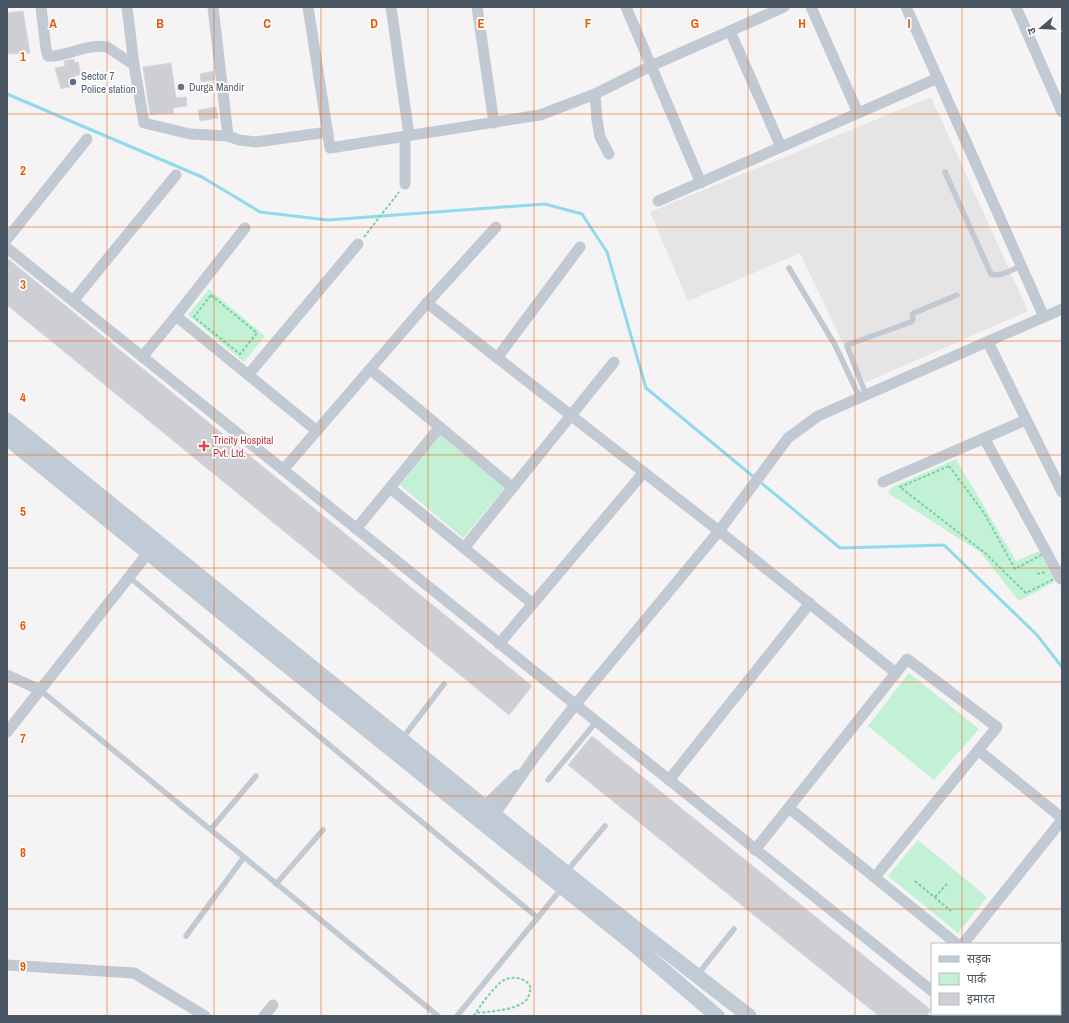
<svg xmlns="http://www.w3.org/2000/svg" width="1069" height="1023" viewBox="0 0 1069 1023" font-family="'Archivo Narrow','Noto Sans Devanagari',sans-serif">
<rect width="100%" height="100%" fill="#f5f3f3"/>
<polygon fill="#e6e4e5" points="931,97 1028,311 862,384 800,253 688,301 650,212"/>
<g fill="#c3f1d5">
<polygon points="209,289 265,336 244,362 188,315"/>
<polygon points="441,435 505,488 463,538 400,485"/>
<polygon points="956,459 1016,561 1042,550 1058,580 1019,601 980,552 888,493 892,487"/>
<polygon points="909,673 979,729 934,780 868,726"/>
<polygon points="918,840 987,897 958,933 888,876"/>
</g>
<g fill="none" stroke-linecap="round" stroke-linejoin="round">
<g stroke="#90daee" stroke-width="3">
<polyline points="7,94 202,177 260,212 328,220 545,204 582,214 607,252 646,388 755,478"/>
<polyline points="759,481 840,548 944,545 1037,635 1062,667"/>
</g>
</g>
<g fill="#cdcfd5" stroke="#d7d9de">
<polygon points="23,11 30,53 7,54 7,13"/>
<polygon points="74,59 75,63 78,62 81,74 74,76 76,85 61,89 55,68 65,66 64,61"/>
<polygon points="171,63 176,98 186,97 187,106 173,108 174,113 150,115 143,67"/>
<polygon points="213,71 214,80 201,82 200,74"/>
<polygon points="216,107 218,118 200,121 198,110"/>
<polygon points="7,258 532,686 509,715 7,305"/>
<polygon points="592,736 931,1010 926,1016 879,1016 568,765"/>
</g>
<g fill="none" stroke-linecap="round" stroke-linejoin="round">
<g stroke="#7ad0a6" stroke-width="2" stroke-dasharray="3 2" stroke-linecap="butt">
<polyline points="364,237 399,192"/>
<polygon points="211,295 257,333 240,354 194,317"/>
<polygon points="949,466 984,513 1015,569 1043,554 1056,578 1026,593 985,553 900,487"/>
<polyline points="1037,574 1046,572"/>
<polyline points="915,881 951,911"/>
<polyline points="935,897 947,884"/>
<path d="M474,1016C478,1008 496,984 504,980C510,977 519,977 525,981C528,982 530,986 531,988C530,991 529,995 528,998C520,1010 489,1012 475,1013"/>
</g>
<g stroke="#c1cad2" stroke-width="5.5">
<path d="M945,172L991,274C1001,277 1012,270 1021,266"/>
<polyline points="789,268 835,345 860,398"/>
<polyline points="866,395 847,346 847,345 911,322 913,320 912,315 914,313 957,295"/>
<polyline points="129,577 370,779 538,918"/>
<polyline points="40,690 438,1016"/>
<polyline points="402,739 444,684"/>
<polyline points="548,780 596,722"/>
<polyline points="211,829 256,776"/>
<polyline points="566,872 605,826"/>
<polyline points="276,884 323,830"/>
<polyline points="186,936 244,857"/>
<polyline points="698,974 734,929"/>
<polyline points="457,1016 562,888"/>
</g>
<g stroke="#c1cad2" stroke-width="11">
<path d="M41,7L46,49L48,56C53,57 58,55 64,54C77,51 93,44 107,47L134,65"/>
<polyline points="127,7 134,65 144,123 190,134 228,136 213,7"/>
<polyline points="308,7 330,148 540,115 595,94 651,66 784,7"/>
<polyline points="391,7 409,135"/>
<polyline points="477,7 494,123"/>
<polyline points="626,7 701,183"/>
<polyline points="811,7 858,113"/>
<polyline points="906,7 1044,317"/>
<polyline points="1016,7 1062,112"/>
<polyline points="730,31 781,147"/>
<polyline points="595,94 597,120 600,137 609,154"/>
<polyline points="228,136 239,140 256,142 328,132"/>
<polyline points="405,184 405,136"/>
<polyline points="658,201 938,78"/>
<polyline points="7,239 87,139"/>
<polyline points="7,248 932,991"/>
<polyline points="73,301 176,175"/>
<polyline points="427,303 719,531 896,673"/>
<polyline points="176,316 317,431"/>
<polyline points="988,342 1062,492"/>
<polyline points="142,357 176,316 245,228"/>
<polyline points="497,358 580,247"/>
<polyline points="370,369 512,487"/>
<polyline points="248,375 358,244"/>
<polyline points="984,438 1061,579 1062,579"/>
<polyline points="283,470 427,303 496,227"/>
<polyline points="883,482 1026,420"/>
<polyline points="390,488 533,604"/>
<polyline points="356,529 440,427"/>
<polyline points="464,548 614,362"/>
<polyline points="499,644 644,472"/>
<polyline points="7,675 40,690"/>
<polyline points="7,732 148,553"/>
<polyline points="978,750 1062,818"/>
<polyline points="669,780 810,603"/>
<polyline points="789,808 957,944"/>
<polyline points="480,813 485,806 517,775"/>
<polyline points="490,821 536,755 575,705 719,531 788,438 818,416 1062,309"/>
<polyline points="755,850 907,659 997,727 875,877"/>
<polyline points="963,944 1062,820"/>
<polyline points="7,965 134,973 205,1016"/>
<polyline points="264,1016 273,1005"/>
</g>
<g stroke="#c1cbd6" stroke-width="15">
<polyline points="7,420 565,872 638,930 749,1016"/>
<polyline points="7,438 270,652 633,944 717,1016"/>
<polyline points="1060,973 1062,972"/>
<polyline points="1060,993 1062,992"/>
<polyline points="986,1016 989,1014"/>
<polyline points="1025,1016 1028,1014"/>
</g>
</g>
<path fill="none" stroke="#e8590c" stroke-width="1" stroke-opacity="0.55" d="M107,7V1016M214,7V1016M321,7V1016M428,7V1016M534,7V1016M641,7V1016M748,7V1016M855,7V1016M962,7V944M7,114H1062M7,227H1062M7,341H1062M7,455H1062M7,568H1062M7,682H1062M7,796H1062M7,909H1062M962,1014V1016"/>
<circle fill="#5c6f8a" stroke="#fff" stroke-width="1.5" cx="73" cy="82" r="4"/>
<circle fill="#6b7280" stroke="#fff" stroke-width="1.5" cx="181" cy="87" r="4"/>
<path fill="#e0444e" stroke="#fff" stroke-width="1.5" d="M202 440h4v4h4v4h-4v4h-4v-4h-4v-4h4z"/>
<g text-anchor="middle" stroke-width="3.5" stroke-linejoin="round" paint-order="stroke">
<g font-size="11" fill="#4e5e75" stroke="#fff" text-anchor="start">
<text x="81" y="80">Sector 7<tspan x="81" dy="13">Police station</tspan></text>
</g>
<g font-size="11" fill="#5b616d" stroke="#fff" text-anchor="start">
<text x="189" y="91">Durga Mandir</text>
</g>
<g font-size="11" fill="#be3a42" stroke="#fff" text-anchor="start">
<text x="213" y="444">Tricity Hospital<tspan x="213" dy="13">Pvt. Ltd.</tspan></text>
</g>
</g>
<g font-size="13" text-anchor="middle" font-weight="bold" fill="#e8590c" stroke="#fff" stroke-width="3.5" stroke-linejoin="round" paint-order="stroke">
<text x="53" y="28">A</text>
<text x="160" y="28">B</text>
<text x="267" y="28">C</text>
<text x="374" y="28">D</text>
<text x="481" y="28">E</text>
<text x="588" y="28">F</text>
<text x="695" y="28">G</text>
<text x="802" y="28">H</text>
<text x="909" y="28">I</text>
<text x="23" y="61">1</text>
<text x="23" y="175">2</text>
<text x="23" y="289">3</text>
<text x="23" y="402">4</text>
<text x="23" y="516">5</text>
<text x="23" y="630">6</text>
<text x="23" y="743">7</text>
<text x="23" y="857">8</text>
<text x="23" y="971">9</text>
</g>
<rect width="1069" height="1023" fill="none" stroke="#4a5661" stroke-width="16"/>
<rect x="931" y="943" width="130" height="72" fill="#ffffff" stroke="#b7bbc0"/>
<rect x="939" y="956" width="20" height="6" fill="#c1cbd6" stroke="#b7bbc0"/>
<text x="967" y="963" font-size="12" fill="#4a5661">सड़क</text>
<rect x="939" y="973" width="20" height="12" fill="#c3f1d5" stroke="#b7bbc0"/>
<text x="967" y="983" font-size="12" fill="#4a5661">पार्क</text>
<rect x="939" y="993" width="20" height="12" fill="#cdcfd5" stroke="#b7bbc0"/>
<text x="967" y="1003" font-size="12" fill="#4a5661">इमारत</text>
<g transform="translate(1041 28) rotate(251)" stroke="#ffffff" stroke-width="3" paint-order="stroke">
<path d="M0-3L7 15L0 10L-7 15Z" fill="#4a5661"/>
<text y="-6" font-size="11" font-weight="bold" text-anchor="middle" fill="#4a5661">उ</text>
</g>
</svg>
